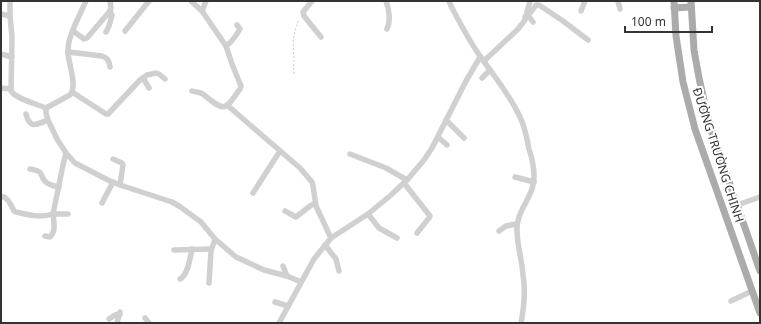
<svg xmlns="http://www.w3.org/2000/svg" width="761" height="324" viewBox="0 0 761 324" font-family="'Noto Sans',sans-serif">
<rect width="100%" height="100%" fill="#fff"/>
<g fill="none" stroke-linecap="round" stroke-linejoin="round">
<path stroke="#cdcdcd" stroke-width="1" stroke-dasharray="2 2" stroke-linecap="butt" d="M294,74C293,69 294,65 294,61C293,43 292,36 299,19"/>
<g stroke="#d0d0d0" stroke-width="5.5">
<path d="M10,1V16L12,37L11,91C16,99 37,104 46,108V113L48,120L57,139L66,153L75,163L110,181L120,185L172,202L179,206L201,222L215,239L236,257L264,270L287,276L301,282"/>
<path d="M191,1L202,11L226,46L232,64L241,86L240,89C236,94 232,102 226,106C219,110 207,96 201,93C198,92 195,92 192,91"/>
<polyline points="312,1 303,12 304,16 321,37"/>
<path d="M386,1C389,9 391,21 387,29"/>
<path d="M449,1L451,6C460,23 469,41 480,56C494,76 510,95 520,117C525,127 527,138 529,149C532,158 534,167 534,176C535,196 516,210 517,230C517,245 522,260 523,275C526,291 524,307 521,323"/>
<polyline points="618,1 620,9"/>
<polyline points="202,11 206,1"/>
<polyline points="581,11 585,1"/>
<polyline points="1,14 10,16"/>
<polyline points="528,15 533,22"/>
<polyline points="525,17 531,12 536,5 539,5 563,21 588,40"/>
<polyline points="73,31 84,39 87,38 110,11 111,8 110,1"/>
<polyline points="125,31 149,1"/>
<polyline points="106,32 109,26 112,15 110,11"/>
<path d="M226,46C232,42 236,36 240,29L237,25"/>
<path d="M68,52L102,56C108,58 109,61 110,67"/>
<polyline points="1,54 12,57"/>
<polyline points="484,61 518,29 525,20 530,1"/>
<polyline points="143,78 149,88"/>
<polyline points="482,78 490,70"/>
<polyline points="1,88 11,89"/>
<polyline points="72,92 106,114 108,114 140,80 147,75 156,73 159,74 165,79"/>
<polyline points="227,105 300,168 312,182 313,186 316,206 331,238"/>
<path d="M46,108L70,95C78,85 68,64 68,52C67,37 80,15 86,1"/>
<path d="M26,114C30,130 37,124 48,120"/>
<polyline points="446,120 464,138"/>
<polyline points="438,137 447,145"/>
<polyline points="350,154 386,168 407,180"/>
<polyline points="113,159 122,163 123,165 120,185"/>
<path d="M30,169C34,170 39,170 41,174C44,179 41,176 44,180C47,185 54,186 59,187"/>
<polyline points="515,177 534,182"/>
<polyline points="404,183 430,216 429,218 417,233"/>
<polyline points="253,193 280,151"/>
<path d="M1,196C9,198 10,204 14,211L16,212C28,215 41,218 53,214L63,165L66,153"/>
<polyline points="102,203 113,182"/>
<polyline points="737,205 760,197"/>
<polyline points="285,211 296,217 310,206 315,203"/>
<polyline points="368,214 379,228 397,238"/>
<polyline points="499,231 506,226 517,224"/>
<path d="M45,236L50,237C56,232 54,222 53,214H68"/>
<polyline points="325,245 336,259 339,271"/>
<polyline points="174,250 211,249"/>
<polyline points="283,266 287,276"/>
<path d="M180,279C188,275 190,258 192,249"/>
<polyline points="209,283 211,251 215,239"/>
<polyline points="731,301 752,291"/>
<polyline points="275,302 288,306"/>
<polyline points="145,318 149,323"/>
<polyline points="109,319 115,315 120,314"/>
<polyline points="117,323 120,312"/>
<polyline points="279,323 314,259 331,238 368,214 391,195 407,180 424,160 432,148 466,81 480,57"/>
</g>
<g stroke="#ababab" stroke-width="7">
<polyline points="674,1 676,36 683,82 695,129 760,313"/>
<polyline points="691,1 694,50 699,78 710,127 760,271"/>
<polyline points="674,8 691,7"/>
</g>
</g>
<g text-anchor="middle" stroke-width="4" stroke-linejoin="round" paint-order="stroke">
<g font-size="12" fill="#333" stroke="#fff">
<text transform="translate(718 155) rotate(72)" y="4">ĐƯỜNG TRƯỜNG CHINH</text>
</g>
</g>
<rect width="761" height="324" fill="none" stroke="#333333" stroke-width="4"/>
<path d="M625 26v6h87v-6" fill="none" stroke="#333333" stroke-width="2"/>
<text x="631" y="26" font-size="12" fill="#333333" stroke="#ffffff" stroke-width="3" paint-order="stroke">100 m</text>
</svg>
